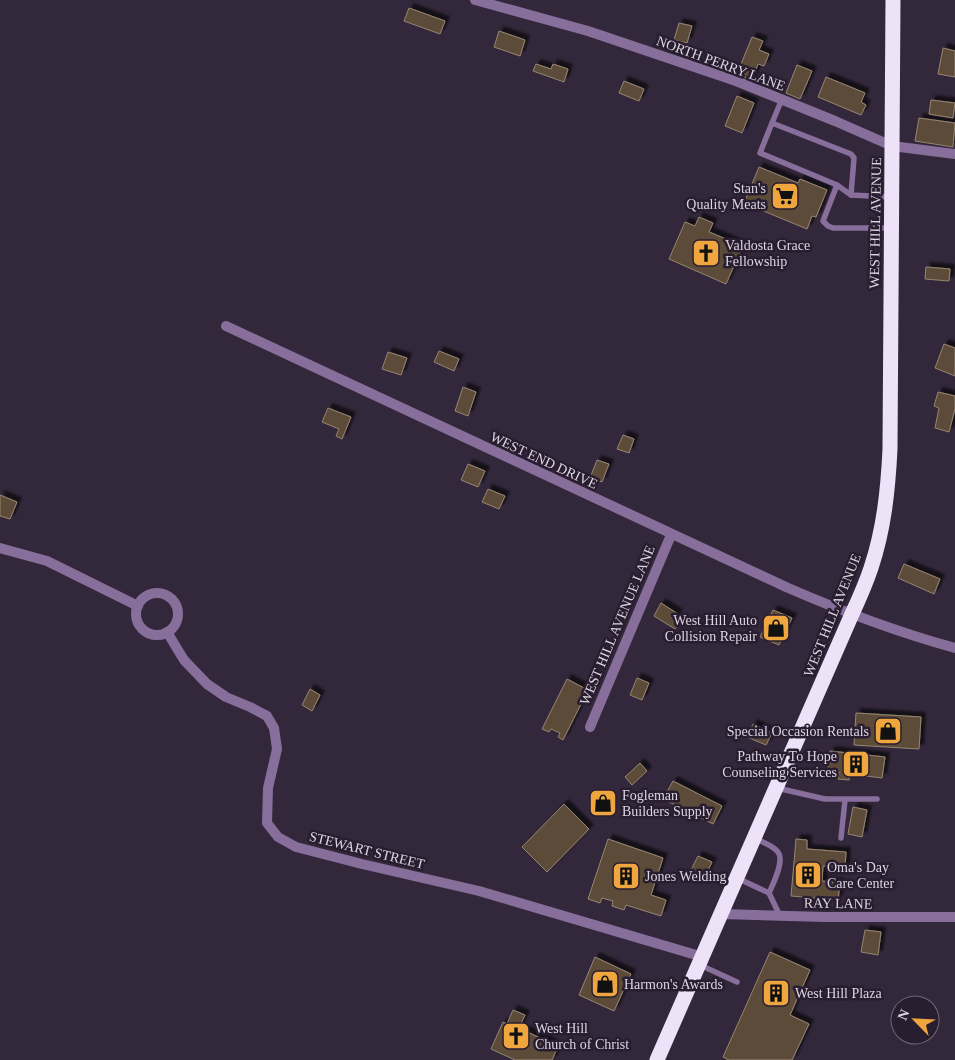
<svg xmlns="http://www.w3.org/2000/svg" width="955" height="1060" viewBox="0 0 955 1060" font-family="'Times New Roman',serif">
<defs>
<filter id="shadow"><feDropShadow dx="4.5" dy="-4.5" stdDeviation="1" flood-color="#0009"/></filter>
</defs>
<rect width="100%" height="100%" fill="#33283b"/>
<g fill="#5b4c39" stroke="#968571" filter="url(#shadow)">
<polygon points="409,8 445,21 440,34 404,21"/>
<polygon points="679,23 692,26 687,43 674,40"/>
<polygon points="499,31 525,40 520,56 494,47"/>
<polygon points="752,37 763,41 759,50 769,54 764,66 758,64 752,80 737,74"/>
<polygon points="943,48 955,51 955,77 938,74"/>
<polygon points="536,64 551,69 553,64 568,69 564,82 533,71"/>
<polygon points="797,65 812,71 800,99 786,93"/>
<polygon points="826,77 865,93 861,102 866,105 861,115 818,97"/>
<polygon points="624,81 644,89 639,101 619,93"/>
<polygon points="737,96 754,103 742,133 725,126"/>
<polygon points="931,100 955,103 953,118 929,114"/>
<polygon points="919,118 955,123 953,147 915,141"/>
<polygon points="759,167 798,183 800,179 827,190 816,217 812,216 807,229 744,203"/>
<polygon points="699,217 713,223 709,232 743,246 726,284 669,259 685,222 695,226"/>
<polygon points="926,267 950,269 949,281 925,279"/>
<polygon points="944,344 955,348 955,376 935,368"/>
<polygon points="439,351 459,359 454,371 434,362"/>
<polygon points="388,352 407,358 401,375 382,369"/>
<polygon points="463,387 476,392 468,416 455,411"/>
<polygon points="938,392 955,396 955,409 949,432 935,428 939,408 934,406"/>
<polygon points="328,408 351,417 342,439 336,436 339,429 322,422"/>
<polygon points="623,435 634,439 629,453 617,449"/>
<polygon points="597,460 609,464 602,482 590,478"/>
<polygon points="468,464 485,471 478,487 461,480"/>
<polygon points="488,489 505,496 499,509 482,502"/>
<polygon points="0,495 17,502 10,519 0,516"/>
<polygon points="904,564 940,579 934,594 898,578"/>
<polygon points="661,603 678,614 673,621 679,624 675,629 654,616"/>
<polygon points="773,610 792,618 779,645 760,637"/>
<polygon points="637,678 649,683 642,700 630,695"/>
<polygon points="567,679 588,690 563,740 558,737 560,733 551,729 549,732 542,729"/>
<polygon points="310,689 320,695 312,711 302,705"/>
<polygon points="856,713 921,717 919,749 854,745"/>
<polygon points="753,724 772,733 766,745 747,737"/>
<polygon points="830,751 885,757 882,778 850,774 849,780 838,779 839,772 828,771"/>
<polygon points="640,763 647,771 632,785 625,777"/>
<polygon points="673,781 722,806 713,824 663,799"/>
<polygon points="564,804 589,829 547,872 522,847"/>
<polygon points="853,807 867,810 862,837 848,834"/>
<polygon points="608,839 663,858 651,895 666,900 661,916 626,905 624,910 612,906 613,901 602,898 600,903 588,899"/>
<polygon points="796,839 807,840 807,849 846,852 845,868 823,866 822,881 840,883 838,900 791,896"/>
<polygon points="698,856 712,862 705,877 691,870"/>
<polygon points="865,930 881,932 878,955 861,952"/>
<polygon points="770,952 810,970 790,1015 809,1024 792,1060 729,1060 723,1057"/>
<polygon points="595,957 631,974 614,1011 579,995"/>
<polygon points="513,1010 525,1015 519,1028 553,1044 551,1049 556,1051 552,1060 515,1060 491,1049 503,1022 507,1024"/>
</g>
<g fill="none" stroke-linecap="round" stroke-linejoin="round">
<g stroke="#886f9b" stroke-width="5.5">
<polyline points="772,123 782,99"/>
<polyline points="837,185 851,195"/>
<polyline points="890,197 851,195 854,158 851,154 772,123 760,153 837,185 823,221 828,226 833,228 890,228"/>
<polyline points="777,788 825,799 877,799"/>
<polyline points="841,838 845,800"/>
<path d="M756,839C762,842 772,845 777,851C786,859 773,884 769,893"/>
<polyline points="737,878 769,893 780,916"/>
<polyline points="700,965 737,982"/>
</g>
<g stroke="#886f9b" stroke-width="10">
<polyline points="475,0 588,31 736,81 835,121 892,146 955,154"/>
<path d="M226,326L786,587C841,611 897,632 955,648"/>
<polyline points="0,548 47,561 138,606"/>
<circle cx="157" cy="614" r="21"/>
<polyline points="167,632 184,660 207,684 226,697 250,707 267,716 274,728 277,749 268,788 267,823 278,837 296,847 362,864 479,891 703,957"/>
<polyline points="590,727 671,535"/>
<polyline points="722,914 825,917 955,917"/>
</g>
<path stroke="#eee2f8" stroke-width="15" d="M657,1060L852,614C859,599 866,583 871,568C884,529 888,490 890,449L893,0"/>
</g>
<defs>
<g id="supermarket-square" transform="scale(1.4375)"><rect x="-9" y="-9" width="18" height="18" rx="4" fill="#f0a63e" stroke="#291e30"/><path d="M-6-5.5h2.5l.6 2H6L4.5 2H-2.5L-4.4-4H-6ZM-1.5 3.2a1.3 1.3 0 1 0 .1 0ZM3 3.2a1.3 1.3 0 1 0 .1 0Z" fill="#111"/></g>
<g id="church-square" transform="scale(1.4375)"><rect x="-9" y="-9" width="18" height="18" rx="4" fill="#f0a63e" stroke="#291e30"/><path d="M-1.2-6h2.4v3.5h3.3v2.4h-3.3V6h-2.4V-.1h-3.3v-2.4h3.3Z" fill="#111"/></g>
<g id="shop-square" transform="scale(1.4375)"><rect x="-9" y="-9" width="18" height="18" rx="4" fill="#f0a63e" stroke="#291e30"/><path d="M-5-2.5h2.3a2.7 3.5 0 0 1 5.4 0H5L5.5 6h-11ZM-1.5-2.5h3a1.5 2.3 0 0 0-3 0Z" fill="#111"/></g>
<g id="building-square" transform="scale(1.4375)"><rect x="-9" y="-9" width="18" height="18" rx="4" fill="#f0a63e" stroke="#291e30"/><path d="M-4-6H4V6H1V3H-1V6H-4ZM-2.5-4.3h1.7v1.8h-1.7ZM.8-4.3h1.7v1.8H.8ZM-2.5-1h1.7V.8h-1.7ZM.8-1h1.7V.8H.8Z" fill="#111"/></g>
</defs>
<g fill-rule="evenodd">
<use href="#supermarket-square" x="785" y="196"/>
<use href="#church-square" x="706" y="253"/>
<use href="#shop-square" x="776" y="628"/>
<use href="#shop-square" x="888" y="731"/>
<use href="#building-square" x="856" y="764"/>
<use href="#shop-square" x="603" y="803"/>
<use href="#building-square" x="808" y="875"/>
<use href="#building-square" x="626" y="876"/>
<use href="#shop-square" x="605" y="984"/>
<use href="#building-square" x="776" y="993"/>
<use href="#church-square" x="516" y="1036"/>
</g>
<g text-anchor="middle" stroke-width="5" stroke-linejoin="round" paint-order="stroke">
<g font-size="14" fill="#ddd6e2" stroke="#291e30">
<text transform="translate(721 63) rotate(20)" y="5">NORTH PERRY LANE</text>
<text transform="translate(875 223) rotate(-89)" y="5">WEST HILL AVENUE</text>
<text transform="translate(544 460) rotate(25)" y="5">WEST END DRIVE</text>
<text transform="translate(832 615) rotate(-68)" y="5">WEST HILL AVENUE</text>
<text transform="translate(617 625) rotate(-67)" y="5">WEST HILL AVENUE LANE</text>
<text transform="translate(367 850) rotate(14)" y="5">STEWART STREET</text>
<text transform="translate(838 903) rotate(1)" y="5">RAY LANE</text>
</g>
<g font-size="14" fill="#ddd6e2" stroke="#291e30" text-anchor="start">
<text x="766" y="193" text-anchor="end">Stan's<tspan x="766" dy="16">Quality Meats</tspan></text>
<text x="725" y="250">Valdosta Grace<tspan x="725" dy="16">Fellowship</tspan></text>
<text x="757" y="625" text-anchor="end">West Hill Auto<tspan x="757" dy="16">Collision Repair</tspan></text>
<text x="869" y="736" text-anchor="end">Special Occasion Rentals</text>
<text x="837" y="761" text-anchor="end">Pathway To Hope<tspan x="837" dy="16">Counseling Services</tspan></text>
<text x="622" y="800">Fogleman<tspan x="622" dy="16">Builders Supply</tspan></text>
<text x="827" y="872">Oma's Day<tspan x="827" dy="16">Care Center</tspan></text>
<text x="645" y="881">Jones Welding</text>
<text x="624" y="989">Harmon's Awards</text>
<text x="795" y="998">West Hill Plaza</text>
<text x="535" y="1033">West Hill<tspan x="535" dy="16">Church of Christ</tspan></text>
</g>
</g>
<g transform="translate(915 1020) rotate(294)"><circle r="24" fill="#291e30" stroke="#716877"/>
<path d="M0-4L9 19L0 12L-9 19Z" fill="#f0a63e"/>
<text y="-8" font-size="14" font-weight="bold" text-anchor="middle" fill="#ddd6e2">N</text>
</g>
</svg>
